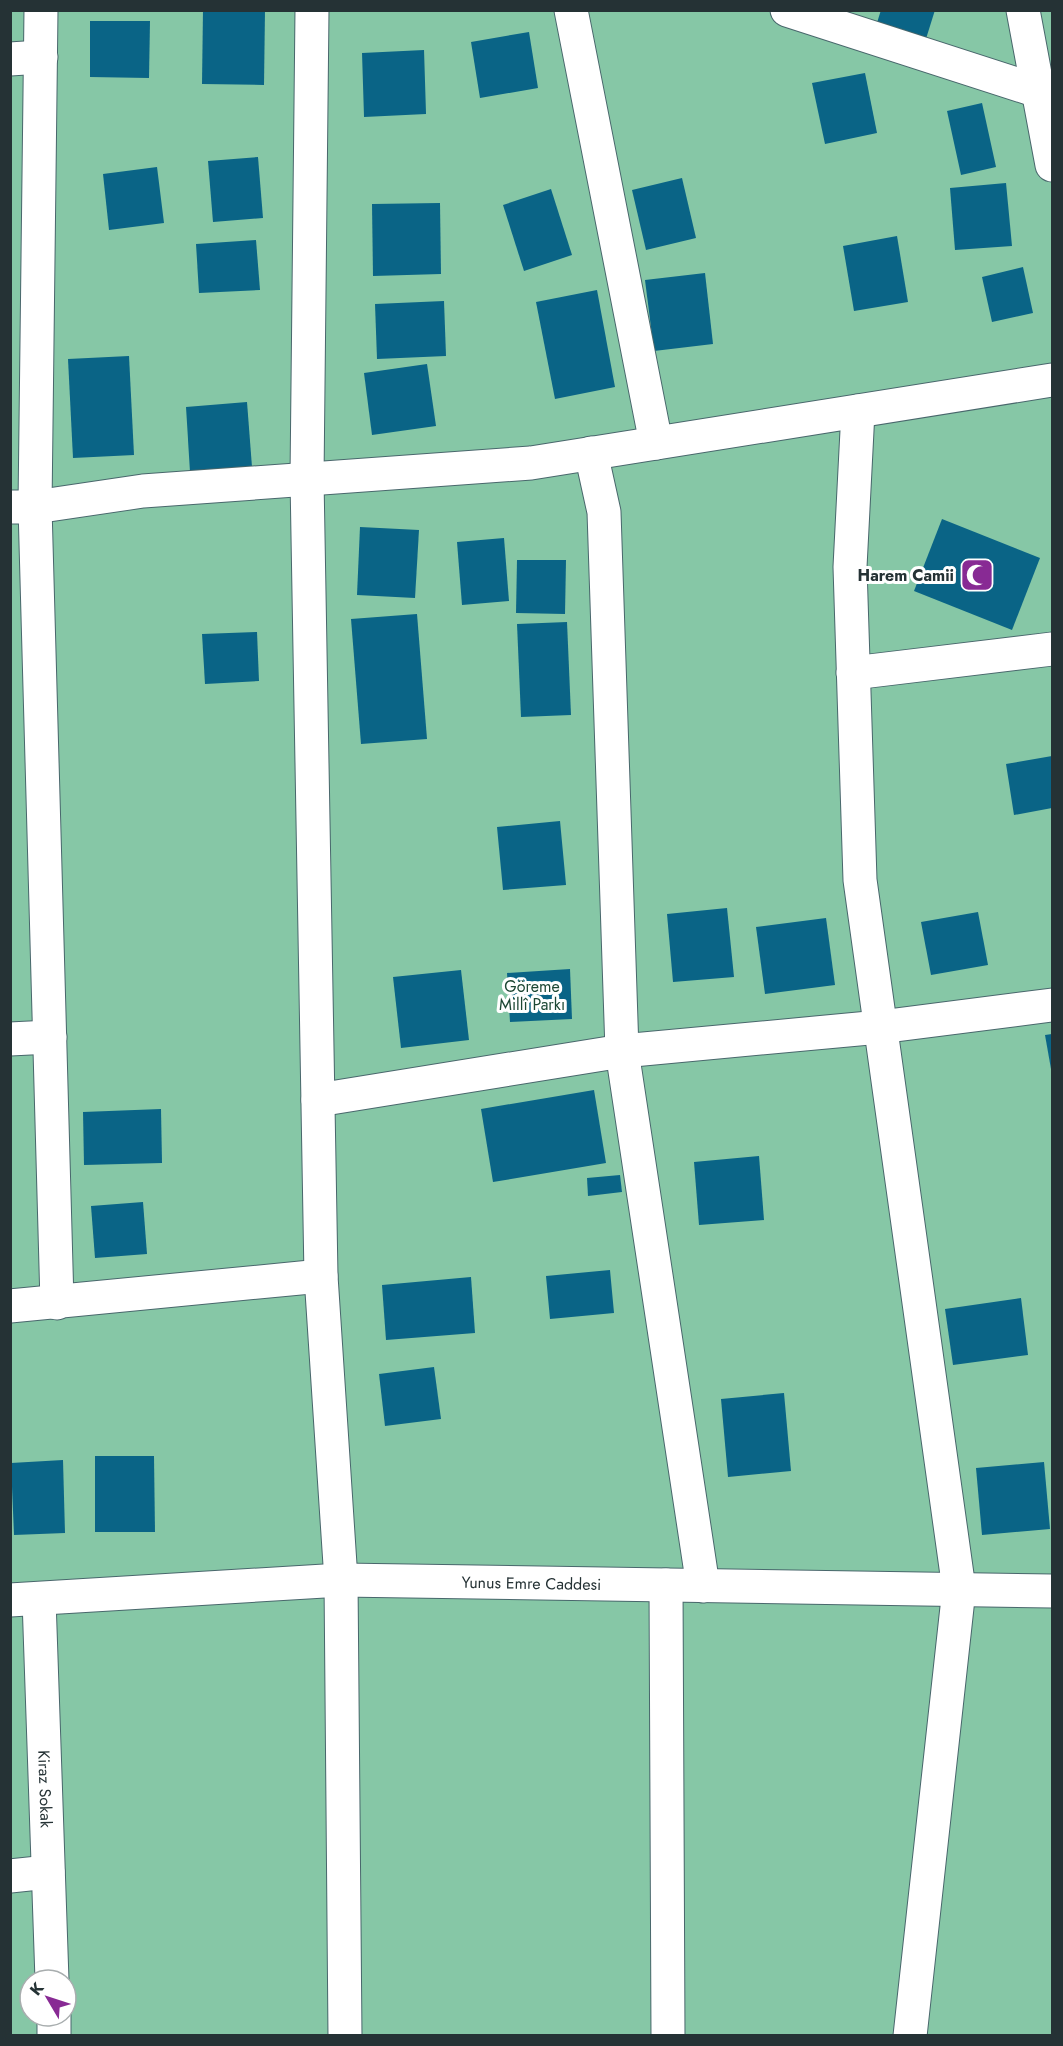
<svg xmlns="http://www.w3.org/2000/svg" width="1063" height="2046" viewBox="0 0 1063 2046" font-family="Jost,sans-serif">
<rect width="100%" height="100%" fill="#c5e7ec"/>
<path fill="#86c7a6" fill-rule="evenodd" d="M11,11H1052V2035L11,2036ZM30,1980H66V2016H30Z"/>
<g fill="#0a6486">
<polygon points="203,10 265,10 264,85 202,84"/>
<polygon points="881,10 935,10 925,42 876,26"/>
<polygon points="90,21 150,21 149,78 90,77"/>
<polygon points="529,32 538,88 480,98 471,42"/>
<polygon points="424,50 426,114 364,117 362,53"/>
<polygon points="865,73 877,133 825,144 812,83"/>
<polygon points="982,103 996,167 961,175 947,111"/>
<polygon points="258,157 263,218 213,222 208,161"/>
<polygon points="157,167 164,223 109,230 103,174"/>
<polygon points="682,178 696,238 646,250 632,190"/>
<polygon points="1006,183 1012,246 955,250 950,188"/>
<polygon points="551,189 572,255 524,271 503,205"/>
<polygon points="440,203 441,274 373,276 372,204"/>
<polygon points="897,236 908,302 854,311 843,246"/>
<polygon points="256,240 260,290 199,293 196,244"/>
<polygon points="1023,267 1033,313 992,322 982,277"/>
<polygon points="705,273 713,344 654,351 645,280"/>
<polygon points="597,290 615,387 555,399 536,302"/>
<polygon points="444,301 446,356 377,359 375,304"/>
<polygon points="129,356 134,455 73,458 68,359"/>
<polygon points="427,364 436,426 372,435 364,373"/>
<polygon points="247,402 252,467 190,472 186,407"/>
<polygon points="942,519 1040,558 1012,630 914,591"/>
<polygon points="360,527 419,530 415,598 357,595"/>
<polygon points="504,538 509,601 462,605 457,542"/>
<polygon points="517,560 566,560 565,614 516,613"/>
<polygon points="417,614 427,739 361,744 351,619"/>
<polygon points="567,622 571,715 521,717 517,624"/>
<polygon points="257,632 259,681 205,684 202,634"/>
<polygon points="1052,756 1052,808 1014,815 1006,764"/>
<polygon points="560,821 566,885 503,890 497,827"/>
<polygon points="727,908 734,977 673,982 667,914"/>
<polygon points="978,912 988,965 931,975 921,922"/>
<polygon points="826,918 835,985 765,994 756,927"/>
<polygon points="570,969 572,1019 510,1022 507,973"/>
<polygon points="461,970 469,1040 401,1048 393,977"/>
<polygon points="1052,1034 1052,1069 1051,1069 1045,1035"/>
<polygon points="594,1090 606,1163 493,1182 481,1109"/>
<polygon points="161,1109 162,1163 84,1165 83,1112"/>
<polygon points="759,1156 764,1220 699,1225 694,1162"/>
<polygon points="620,1175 622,1192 588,1196 587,1178"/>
<polygon points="143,1202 147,1254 95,1258 91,1206"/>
<polygon points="610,1270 614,1313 550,1319 546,1276"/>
<polygon points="471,1277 475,1333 386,1340 382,1285"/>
<polygon points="1021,1298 1028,1355 953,1365 945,1309"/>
<polygon points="434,1367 441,1419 385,1426 379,1374"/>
<polygon points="784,1393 791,1471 728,1477 721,1399"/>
<polygon points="95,1456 154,1456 155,1532 95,1532"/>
<polygon points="63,1460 65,1533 14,1535 11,1463"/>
<polygon points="1044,1462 1050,1529 982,1535 976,1468"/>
</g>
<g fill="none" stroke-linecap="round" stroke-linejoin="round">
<g stroke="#49676c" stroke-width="35">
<g id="minor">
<polyline points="41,10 35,507 57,1303"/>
<polyline points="312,10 307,479 321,1276 341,1580 345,2036"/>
<polyline points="571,10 656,443"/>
<polyline points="787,10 1038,91 1052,89"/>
<polyline points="10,59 41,57"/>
<polyline points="858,411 850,567 860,880 959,1589 910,2036"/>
<polyline points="591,453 604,512 622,1051 703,1586"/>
<polyline points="10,507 35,507 143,491 531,463 1052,380"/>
<polyline points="853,673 1052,649"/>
<polyline points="10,1039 50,1037"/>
<polyline points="318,1100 622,1051 880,1027 1052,1005"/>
<polyline points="10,1306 321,1276"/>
<polyline points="666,1585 668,2036"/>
<path id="s1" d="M39,1599L52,1980"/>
<path id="s2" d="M10,1600L341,1580L1052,1591"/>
<polyline points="10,1876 48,1872"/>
<polyline points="54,2016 54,2036"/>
</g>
</g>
<g stroke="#49676c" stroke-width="35">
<polyline id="major" points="1023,10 1052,165"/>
</g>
<use href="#minor" stroke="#fff" stroke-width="33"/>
<use href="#major" stroke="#fff" stroke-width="33"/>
</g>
<defs>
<g id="mosque-square" transform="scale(1.725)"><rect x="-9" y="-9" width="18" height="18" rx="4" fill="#882a94" stroke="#fff"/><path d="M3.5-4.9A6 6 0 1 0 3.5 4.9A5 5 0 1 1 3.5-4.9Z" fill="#fff"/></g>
</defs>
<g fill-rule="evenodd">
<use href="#mosque-square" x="977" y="575"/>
</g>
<g text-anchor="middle" stroke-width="6" stroke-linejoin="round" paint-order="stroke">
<g font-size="16" font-weight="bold" fill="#253235" stroke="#fff" text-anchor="end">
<text x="954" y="581">Harem Camii</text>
</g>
<g font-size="16" fill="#1d4734" stroke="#fff">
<text x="532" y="992">Göreme<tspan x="532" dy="18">Millî Parkı</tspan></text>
</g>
<g font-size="16" fill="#253235" stroke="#fff">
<text dy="6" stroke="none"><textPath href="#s2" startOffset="522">Yunus Emre Caddesi</textPath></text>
<text dy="6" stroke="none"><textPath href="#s1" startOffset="190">Kiraz Sokak</textPath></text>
</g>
</g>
<rect width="1063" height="2046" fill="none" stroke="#253235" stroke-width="24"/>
<g transform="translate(48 1998) rotate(309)"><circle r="28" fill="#ffffff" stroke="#a8adae" stroke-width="1.5"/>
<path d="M0-4.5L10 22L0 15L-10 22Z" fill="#882a94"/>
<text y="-9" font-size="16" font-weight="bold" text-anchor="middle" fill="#253235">K</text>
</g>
</svg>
